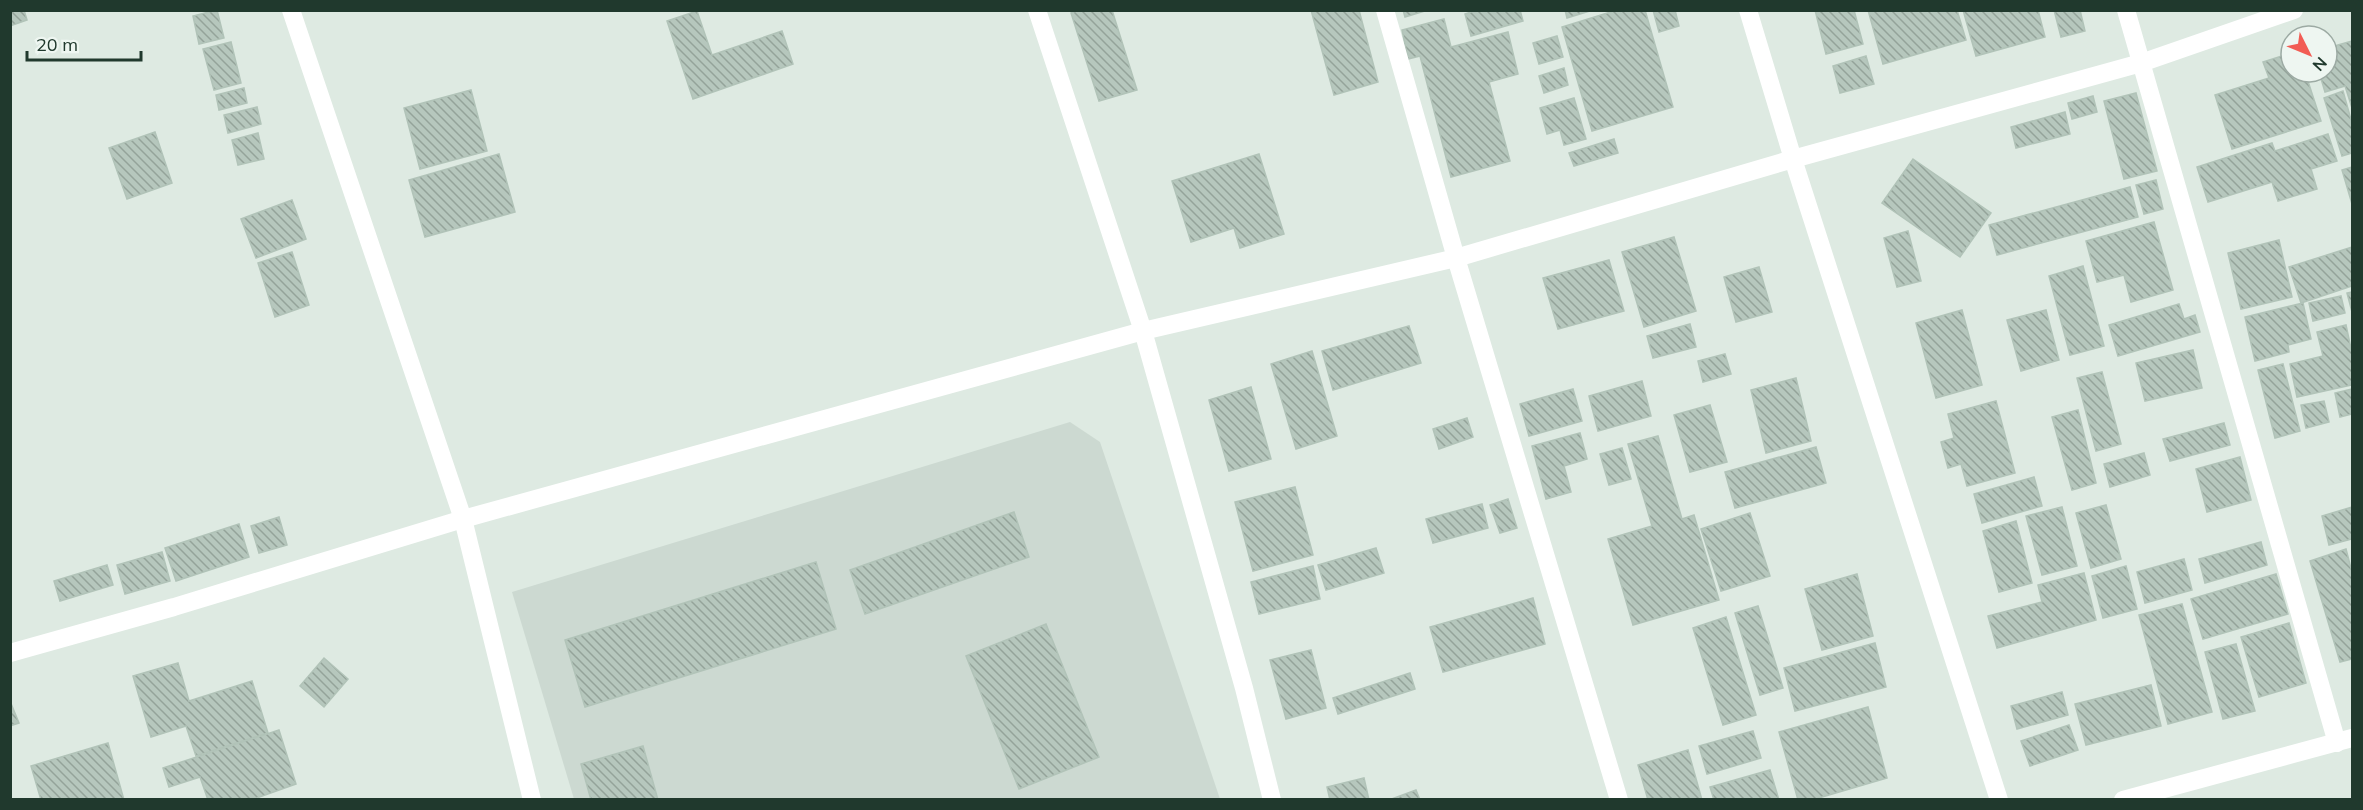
<svg xmlns="http://www.w3.org/2000/svg" width="2363" height="810" viewBox="0 0 2363 810" font-family="Mulish,sans-serif">
<defs>
<pattern id="building-back-hatch" width="6" height="6" patternUnits="userSpaceOnUse" patternTransform="scale(1.5)"><rect width="6" height="6" fill="#b6c7bd"/><path d="M-1 5l2 2M0 0l6 6M5-1l2 2" fill="none" stroke="#94a39a"/></pattern>
</defs>
<rect width="100%" height="100%" fill="#deeae2"/>
<polygon fill="#ccd9d1" points="1070,422 1100,442 1220,799 574,799 512,592"/>
<g fill="url(#building-back-hatch)" stroke="#b1c3b8" stroke-width="1.5">
<polygon points="10,10 24,10 27,20 10,26"/>
<polygon points="217,10 224,38 199,44 193,16"/>
<polygon points="1078,10 1112,10 1137,90 1099,101 1071,13"/>
<polygon points="1311,10 1359,10 1378,82 1334,95"/>
<polygon points="1403,10 1428,10 1405,17"/>
<polygon points="1477,10 1520,10 1523,21 1471,36 1465,14"/>
<polygon points="1565,10 1593,10 1567,18"/>
<polygon points="1617,10 1645,10 1673,107 1592,131 1562,27"/>
<polygon points="1653,10 1675,10 1679,26 1659,32"/>
<polygon points="1815,10 1854,10 1863,44 1826,54"/>
<polygon points="1868,10 1957,10 1966,40 1883,64"/>
<polygon points="1963,10 2038,10 2045,37 1976,56"/>
<polygon points="2054,10 2080,10 2085,31 2061,37"/>
<polygon points="697,11 712,55 782,31 793,64 693,99 667,21"/>
<polygon points="1444,19 1451,47 1508,32 1518,74 1489,82 1510,161 1451,177 1420,56 1408,59 1402,30"/>
<polygon points="1557,36 1563,57 1539,64 1533,43"/>
<polygon points="2352,41 2352,108 2345,86 2325,92 2319,72 2327,72 2327,48"/>
<polygon points="231,42 241,83 214,90 203,49"/>
<polygon points="2291,53 2291,72 2305,72 2321,121 2232,149 2215,95 2269,78 2263,62"/>
<polygon points="1866,56 1874,84 1840,93 1833,66"/>
<polygon points="1564,68 1568,85 1544,93 1539,76"/>
<polygon points="244,88 247,103 219,110 216,95"/>
<polygon points="471,90 487,151 420,169 404,108"/>
<polygon points="2343,91 2352,123 2352,153 2342,156 2324,98"/>
<polygon points="2136,93 2157,171 2124,179 2104,101"/>
<polygon points="2093,96 2097,112 2072,119 2068,103"/>
<polygon points="1574,98 1586,139 1564,145 1560,130 1547,134 1540,108"/>
<polygon points="257,107 261,124 228,133 224,115"/>
<polygon points="2065,112 2070,134 2016,148 2011,127"/>
<polygon points="155,132 172,183 127,199 109,148"/>
<polygon points="258,133 264,159 238,165 232,140"/>
<polygon points="2328,134 2337,161 2311,169 2317,189 2278,201 2272,182 2208,202 2197,167 2272,143 2275,151"/>
<polygon points="1614,139 1618,153 1574,166 1569,153"/>
<polygon points="499,154 515,212 425,237 409,180"/>
<polygon points="1259,154 1284,234 1240,248 1234,228 1191,242 1172,181"/>
<polygon points="1913,159 1991,213 1960,257 1882,203"/>
<polygon points="2352,167 2352,204 2342,170"/>
<polygon points="2156,180 2163,209 2144,214 2136,185"/>
<polygon points="2130,187 2138,217 1997,255 1989,225"/>
<polygon points="292,200 306,239 256,258 241,219"/>
<polygon points="2154,222 2173,290 2131,302 2124,275 2097,282 2086,241"/>
<polygon points="1908,231 1921,281 1897,287 1884,238"/>
<polygon points="1674,237 1696,311 1644,327 1622,252"/>
<polygon points="2279,240 2292,297 2241,309 2228,253"/>
<polygon points="2352,247 2352,286 2301,303 2289,267"/>
<polygon points="292,252 309,305 275,317 258,263"/>
<polygon points="1609,260 1624,311 1558,329 1543,278"/>
<polygon points="2083,266 2104,346 2070,355 2049,276"/>
<polygon points="1759,267 1772,312 1736,322 1724,277"/>
<polygon points="2352,292 2352,312 2347,293"/>
<polygon points="2341,296 2345,313 2313,321 2309,303"/>
<polygon points="2303,303 2311,339 2288,345 2289,352 2255,361 2245,317"/>
<polygon points="2179,304 2184,319 2195,315 2200,332 2118,356 2109,325"/>
<polygon points="1962,310 1982,385 1936,398 1916,323"/>
<polygon points="2046,310 2059,360 2021,371 2007,320"/>
<polygon points="1690,324 1696,347 1653,358 1647,336"/>
<polygon points="2346,325 2352,353 2352,385 2297,397 2290,364 2323,356 2317,332"/>
<polygon points="1409,326 1421,363 1333,390 1322,351"/>
<polygon points="2193,350 2202,388 2145,401 2136,363"/>
<polygon points="1312,351 1337,436 1296,449 1271,364"/>
<polygon points="1725,354 1731,374 1703,382 1698,361"/>
<polygon points="2283,364 2300,431 2275,438 2258,370"/>
<polygon points="2102,372 2121,444 2096,451 2077,378"/>
<polygon points="1796,378 1811,441 1766,453 1751,390"/>
<polygon points="1642,381 1651,416 1598,431 1589,396"/>
<polygon points="1251,387 1271,459 1229,471 1209,400"/>
<polygon points="1573,389 1582,421 1529,436 1520,404"/>
<polygon points="2352,389 2352,414 2340,417 2335,393"/>
<polygon points="1996,401 2015,473 1967,486 1961,464 1948,468 1941,442 1954,438 1948,414"/>
<polygon points="2324,401 2329,422 2306,428 2301,405"/>
<polygon points="1710,405 1727,462 1690,472 1674,415"/>
<polygon points="2078,410 2096,483 2072,490 2052,417"/>
<polygon points="1467,418 1473,437 1439,449 1433,429"/>
<polygon points="2224,423 2230,445 2170,461 2163,439"/>
<polygon points="1580,433 1587,459 1564,466 1571,492 1546,499 1532,446"/>
<polygon points="1658,436 1682,519 1694,515 1719,600 1633,625 1608,539 1652,526 1628,444"/>
<polygon points="1816,447 1826,483 1735,508 1725,472"/>
<polygon points="1622,448 1631,479 1609,485 1600,454"/>
<polygon points="2144,453 2150,475 2110,487 2104,464"/>
<polygon points="2240,457 2251,500 2207,512 2196,469"/>
<polygon points="2034,477 2042,506 1982,523 1974,494"/>
<polygon points="1295,487 1313,555 1253,571 1235,502"/>
<polygon points="1508,499 1517,528 1500,533 1490,505"/>
<polygon points="1482,504 1488,528 1433,543 1426,519"/>
<polygon points="2106,505 2121,559 2091,568 2076,513"/>
<polygon points="2062,507 2077,566 2042,575 2026,516"/>
<polygon points="2352,507 2352,539 2329,545 2322,516"/>
<polygon points="1014,512 1029,557 865,614 850,570"/>
<polygon points="1750,513 1770,576 1721,591 1701,529"/>
<polygon points="279,517 287,545 259,553 251,526"/>
<polygon points="2016,521 2032,583 1999,592 1983,531"/>
<polygon points="239,524 249,557 176,581 165,548"/>
<polygon points="2261,542 2267,565 2205,583 2199,559"/>
<polygon points="1376,548 1384,573 1326,590 1318,565"/>
<polygon points="2346,549 2352,572 2352,659 2340,662 2310,561"/>
<polygon points="162,552 170,581 125,594 117,565"/>
<polygon points="2184,559 2192,590 2145,603 2137,572"/>
<polygon points="816,562 836,629 585,707 565,640"/>
<polygon points="107,565 113,585 60,601 54,581"/>
<polygon points="1313,566 1320,599 1259,614 1251,582"/>
<polygon points="2126,566 2137,609 2103,618 2092,576"/>
<polygon points="2084,573 2096,620 1997,648 1988,616 2042,602 2038,585"/>
<polygon points="1857,574 1873,636 1822,650 1805,589"/>
<polygon points="2276,574 2288,614 2203,639 2191,599"/>
<polygon points="1533,598 1545,644 1443,672 1430,627"/>
<polygon points="2182,604 2212,712 2168,724 2139,615"/>
<polygon points="1758,606 1783,688 1760,695 1735,613"/>
<polygon points="1726,617 1756,715 1723,725 1693,628"/>
<polygon points="2289,623 2306,683 2259,697 2241,637"/>
<polygon points="1046,624 1099,757 1019,789 966,656"/>
<polygon points="1875,643 1886,687 1795,711 1784,668"/>
<polygon points="2236,644 2255,711 2223,719 2205,652"/>
<polygon points="1311,650 1326,708 1286,719 1270,660"/>
<polygon points="324,658 348,679 324,707 300,686"/>
<polygon points="178,663 189,701 252,681 268,733 196,756 186,726 151,737 133,676"/>
<polygon points="1410,673 1415,689 1338,714 1333,698"/>
<polygon points="2151,685 2161,726 2086,745 2075,704"/>
<polygon points="2062,692 2068,715 2017,729 2011,706"/>
<polygon points="10,701 19,723 10,726"/>
<polygon points="1868,707 1887,778 1812,800 1798,800 1779,732"/>
<polygon points="2069,725 2078,750 2030,766 2021,741"/>
<polygon points="279,730 296,784 251,800 208,800 200,777 169,787 163,768"/>
<polygon points="1753,731 1761,758 1707,774 1699,746"/>
<polygon points="108,743 124,800 41,800 31,766"/>
<polygon points="643,746 658,800 591,800 581,764"/>
<polygon points="1688,750 1702,800 1648,800 1638,765"/>
<polygon points="1770,770 1779,800 1714,800 1710,787"/>
<polygon points="1364,778 1369,800 1330,800 1327,787"/>
<polygon points="1416,790 1420,800 1389,800"/>
</g>
<g fill="none" stroke-linecap="round" stroke-linejoin="round">
<g stroke="#fff" stroke-width="18">
<polyline points="291,10 463,519 532,800"/>
<polyline points="1037,10 1143,331 1244,688 1272,800"/>
<polyline points="1385,10 1456,258 1619,800"/>
<polyline points="1748,10 1793,159 1999,800"/>
<polyline points="2126,10 2337,743"/>
<polyline points="10,653 174,607 463,519 1143,331 1456,258 1793,159 2141,63 2294,10"/>
<polyline points="2123,800 2352,738"/>
</g>
</g>
<rect width="2363" height="810" fill="none" stroke="#20392d" stroke-width="24"/>
<g transform="translate(2309 54) rotate(133)"><circle r="28" fill="#eef6f1" stroke="#9caaa3" stroke-width="1.5"/>
<path d="M0-4.5L10 22L0 15L-10 22Z" fill="#f25c54"/>
<text y="-9" font-size="16" font-weight="bold" text-anchor="middle" fill="#20392d">N</text>
</g>
<path d="M27 51v9h114v-9" fill="none" stroke="#20392d" stroke-width="3"/>
<text x="36" y="51" font-size="18" fill="#20392d" stroke="#eef6f1" stroke-width="4.5" paint-order="stroke">20 m</text>
</svg>
